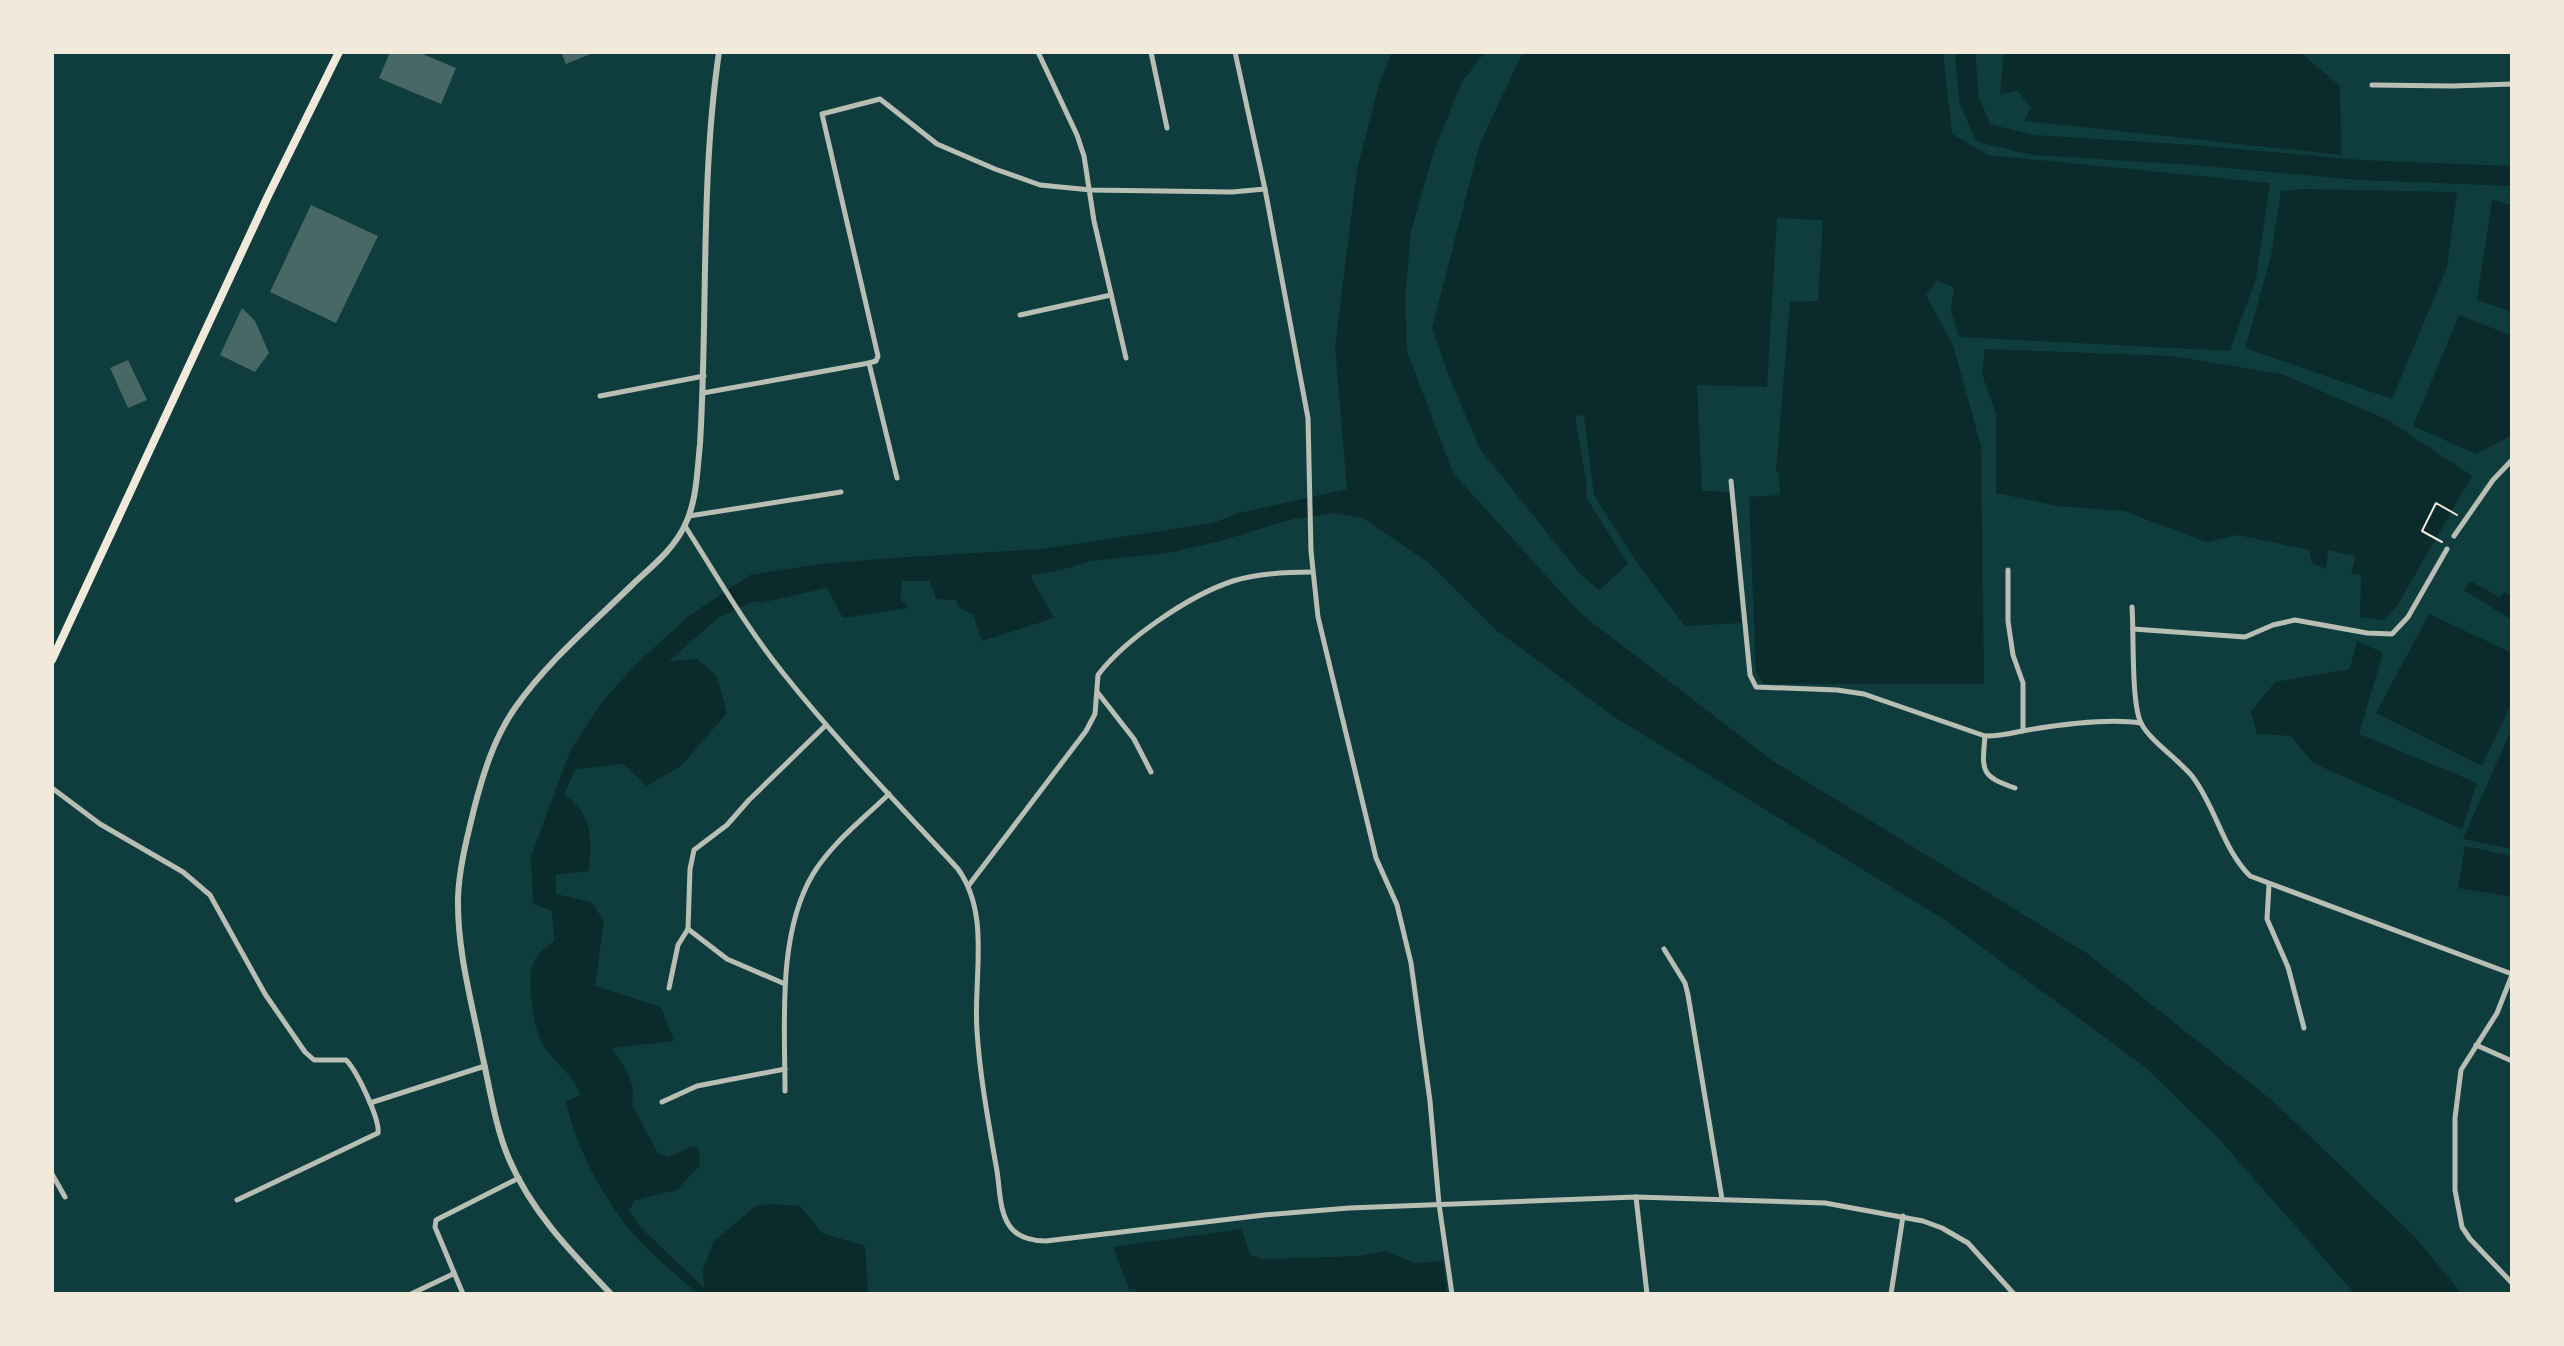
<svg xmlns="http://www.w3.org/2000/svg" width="2564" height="1346" viewBox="0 0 2564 1346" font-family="Barlow,sans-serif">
<rect width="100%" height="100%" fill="#0f3d3e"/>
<g fill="#0a2a2b">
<path d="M1392,52H1485L1462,82L1435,148L1411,231L1405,297L1407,351L1453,473L1580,613L1773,761L2088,954L2274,1102L2414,1236L2462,1294H2355L2219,1139L2145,1067L1945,920L1616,718L1496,630L1429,563L1363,518L1334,513L1293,519L1217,542L1167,553L1091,561L1061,570L1030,575L1054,618L982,641L973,614L959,608L956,600L936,599L930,581H902L900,599L909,608L843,618L827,588L760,603L755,601L719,617L669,661L697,659L717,676L727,713L682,765L647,786L623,764L576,769L564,794C594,818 591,835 589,871L556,875V894L591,902L604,921L595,986L661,1007L674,1041L612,1048L628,1073L633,1089L632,1105L658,1153L668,1157L693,1146L699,1149L700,1165L677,1190L635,1200L629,1210L640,1227L704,1288L703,1270L713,1242L756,1206L771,1204L800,1206L822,1233L865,1246L868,1294H698C675,1273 649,1253 630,1230C600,1193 577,1148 566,1102L580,1095C576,1076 548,1058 540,1039C533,1024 527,979 533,964C536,955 547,946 554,941L552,911L533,904L531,857L570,751L602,702L636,664L689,616L750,575L820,564L891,558L1042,549L1213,523L1239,513L1347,489L1335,347L1357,170L1379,84Z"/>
<polygon points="1523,52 1943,52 1952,134 1988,155 2270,183 2256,278 2230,351 1959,337 1951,311 1954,287 1937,281 1926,295 1953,345 1981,446 1984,684 1763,684 1756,671 1749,497 1780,495 1779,472 1776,473 1790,302 1818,301 1823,220 1777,218 1767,387 1697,385 1702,491 1730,492 1741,623 1685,626 1637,563 1594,495 1584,415 1575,416 1586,481 1587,499 1628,564 1599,590 1580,574 1480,449 1450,379 1432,328 1480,143"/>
<polygon points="2004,52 2300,52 2340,86 2341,155 2024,121 2031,108 2017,90 2000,95"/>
<polygon points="2302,189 2457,192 2447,267 2392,399 2245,348 2271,256 2281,191"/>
<polygon points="2492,200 2512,205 2512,312 2477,300"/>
<polygon points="2459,315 2512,336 2512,435 2476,454 2413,426"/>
<polygon points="1985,349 2173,356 2282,374 2388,420 2472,476 2397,606 2384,620 2360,617 2361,575 2351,573 2356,556 2328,550 2326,569 2312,563 2309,550 2238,535 2206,542 2124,511 2057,506 1996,493 1996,414 1982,374"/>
<polygon points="2470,581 2499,597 2505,592 2512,596 2512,620 2464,590"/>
<polygon points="2429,614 2512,653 2512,702 2482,766 2376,713"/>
<polygon points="2357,641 2383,653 2359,734 2477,783 2462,829 2313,763 2291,736 2257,734 2251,711 2275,682 2350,669"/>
<polygon points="2512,728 2512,849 2463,839"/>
<polygon points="2465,846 2512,856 2512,897 2458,888"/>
<polygon points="1242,1229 1250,1255 1262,1259 1360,1256 1384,1251 1415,1263 1443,1261 1447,1294 1137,1294 1135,1289 1129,1289 1113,1247"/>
</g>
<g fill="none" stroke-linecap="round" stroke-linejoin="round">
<polyline stroke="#0a2a2b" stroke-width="20" points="1965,52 1969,99 1983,133 2034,145 2194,155 2360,170 2512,176"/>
</g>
<g fill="#486865">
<polygon points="390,52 418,52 456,68 441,104 379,78"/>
<polygon points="561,52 595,52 566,64"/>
<polygon points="311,205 378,236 336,323 270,292"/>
<polygon points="242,308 255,321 269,353 255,372 220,355"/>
<polygon points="128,360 147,400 128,408 110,368"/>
</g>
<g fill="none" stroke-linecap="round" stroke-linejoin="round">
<polyline stroke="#f1e9da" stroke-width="2" points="2442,542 2422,531 2436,503 2457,515"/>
<g stroke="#b8beb3" stroke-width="5">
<polyline points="1038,52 1077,135 1084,156 1094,221 1126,358"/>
<polyline points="1151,52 1167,128"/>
<polyline points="1235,52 1265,189 1308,418 1311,551 1318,617 1376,858 1397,905 1411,963 1430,1101 1439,1204 1452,1294"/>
<polyline points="2372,85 2453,86 2512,84"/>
<polyline points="1020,315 1111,295"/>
<polyline points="869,363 897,478"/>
<polyline points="703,393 869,363 876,361 878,356 822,114 880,99 937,144 995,169 1040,185 1091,190 1232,192 1265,189"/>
<polyline points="600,396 704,376"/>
<path d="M1731,481L1750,675L1756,687L1837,690L1864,694L1985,736C1999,736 2009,734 2022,731C2057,725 2106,718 2141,723"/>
<polyline points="689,516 841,492"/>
<path d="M685,526C717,576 746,627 783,673C838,742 899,805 958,869C991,915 973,978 977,1031C980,1078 989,1125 997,1171C1000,1189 999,1215 1012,1229C1020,1238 1034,1241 1046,1241L1264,1215L1349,1208L1636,1197L1825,1203L1923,1221L1942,1228L1968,1243L2014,1294"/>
<polyline points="2454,536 2493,480 2512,460"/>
<polyline points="2008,570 2008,621 2013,655 2023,683 2023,731"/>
<path d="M2132,607C2134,632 2131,703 2141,723C2150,741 2178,759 2192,776C2216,807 2222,848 2250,876L2512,974"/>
<polyline points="2133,629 2245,637 2273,625 2295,620 2367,633 2392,634 2408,617 2447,549"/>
<polyline points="1098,693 1134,739 1151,772"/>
<path d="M1985,736C1982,771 1980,776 2015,788"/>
<path d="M52,788L100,824L183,872L210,895L265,994L305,1052L314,1060H346C357,1071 380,1119 378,1133L237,1200"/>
<path d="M969,885L1086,731L1095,714L1098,675C1125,639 1190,595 1233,581C1258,573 1286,572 1312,572"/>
<polyline points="2269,885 2267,919 2288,967 2304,1028"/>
<polyline points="688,929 727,959 785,984"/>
<polyline points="1664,949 1685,983 1688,995 1722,1199"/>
<polyline points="2512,975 2497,1013 2461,1070 2455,1118 2455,1190 2462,1227 2470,1239 2512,1283"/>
<polyline points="669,988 678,945 688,929 690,869 694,850 727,825 749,800 826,725"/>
<polyline points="2476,1045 2512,1061"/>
<path d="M785,1091C785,1024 777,934 813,874C832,843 863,819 889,794"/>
<polyline points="662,1102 697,1086 785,1069"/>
<polyline points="370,1103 485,1066"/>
<polyline points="52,1174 65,1197"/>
<polyline points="1636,1197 1647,1294"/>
<polyline points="411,1294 453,1274"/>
<polyline points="463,1294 435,1227 436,1220 519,1178"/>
<polyline points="1891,1294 1903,1216"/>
</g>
<path stroke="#b8beb3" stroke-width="6" d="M611,1294C572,1253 532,1213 509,1159C495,1126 490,1089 482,1054C472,1003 457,951 458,898C459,868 467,838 474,809C483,774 494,738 515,708C547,662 592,624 632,585C651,567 672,551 684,527C697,502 697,471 700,444C708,314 700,181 719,52"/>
<polyline stroke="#f1e9da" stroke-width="8" points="52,660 267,198 339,52"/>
</g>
<rect width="2564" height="1346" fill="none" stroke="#f1e9da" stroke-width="108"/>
</svg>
